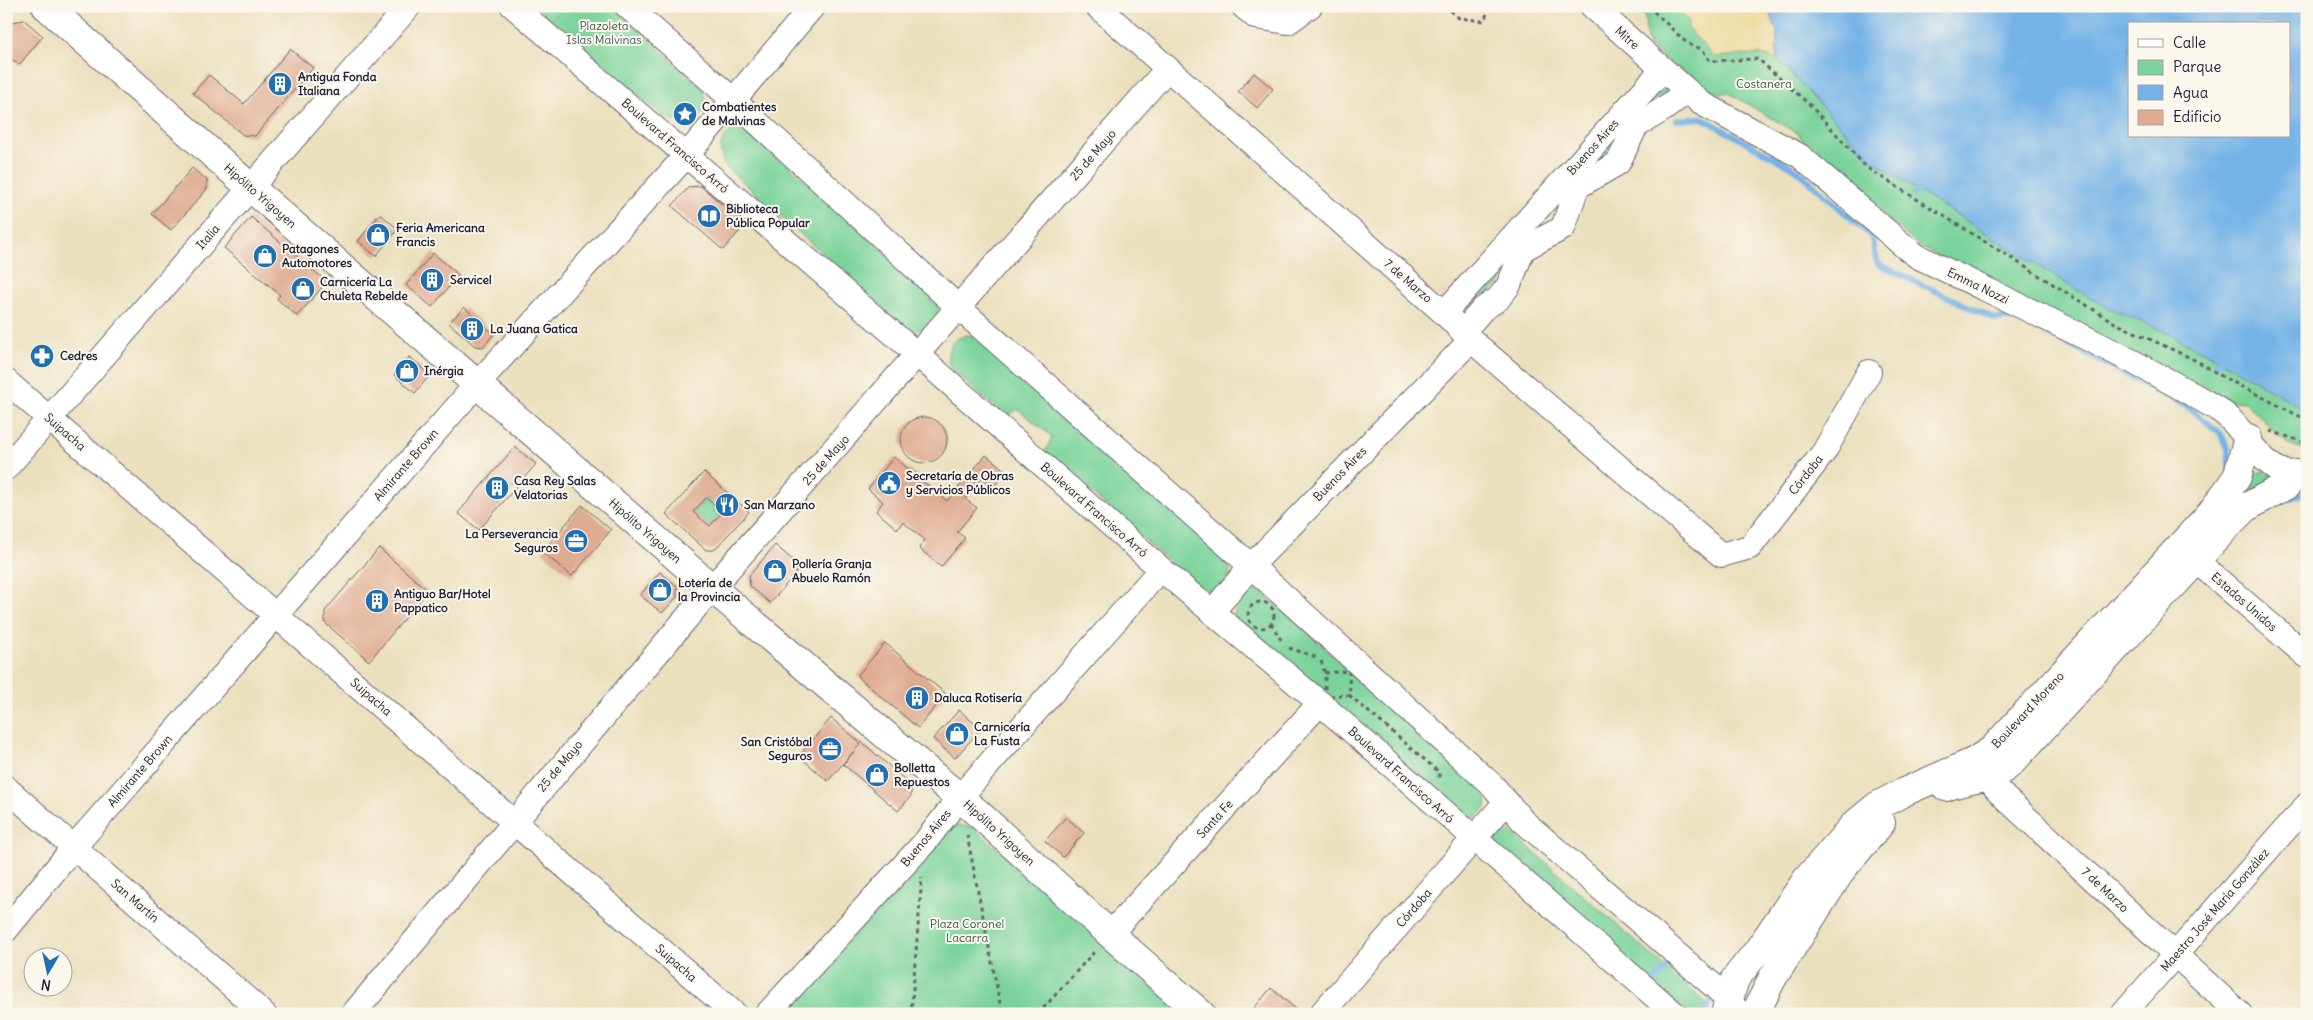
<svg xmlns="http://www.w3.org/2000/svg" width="2313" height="1020" viewBox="0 0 2313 1020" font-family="Delius,sans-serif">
<rect width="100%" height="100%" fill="#fbf7ec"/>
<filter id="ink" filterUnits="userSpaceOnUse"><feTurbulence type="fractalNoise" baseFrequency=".02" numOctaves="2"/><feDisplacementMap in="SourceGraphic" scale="10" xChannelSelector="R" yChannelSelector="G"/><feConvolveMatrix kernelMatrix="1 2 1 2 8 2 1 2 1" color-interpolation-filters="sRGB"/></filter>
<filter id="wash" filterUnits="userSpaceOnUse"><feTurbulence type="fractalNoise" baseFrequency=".0096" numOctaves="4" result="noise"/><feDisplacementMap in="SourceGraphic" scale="20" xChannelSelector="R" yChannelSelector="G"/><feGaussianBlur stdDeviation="1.12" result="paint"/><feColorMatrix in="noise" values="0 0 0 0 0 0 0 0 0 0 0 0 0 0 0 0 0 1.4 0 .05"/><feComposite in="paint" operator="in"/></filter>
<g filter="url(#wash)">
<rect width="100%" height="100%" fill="#ebe0be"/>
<g fill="#79d39a" stroke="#4e7a6a">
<path d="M535,6H612L702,88C708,99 707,116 692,121C683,124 672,120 664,117Z"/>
<path d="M1642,6H1675L1688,20L1714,57L1759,54L1777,59L1871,159L1917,190L2072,287L2109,308L2161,330L2220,360L2301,406L2307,411V451L2286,443L2245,402L2219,400L1919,246L1805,148L1800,135L1727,92L1720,95C1707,87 1654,55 1649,45C1643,33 1648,17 1642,6Z"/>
<polygon points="1665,84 1674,89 1617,153 1578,178"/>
<path d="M731,130H743L754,134L935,298L939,307C935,325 926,332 907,330L725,166C718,150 719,142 731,130Z"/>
<polygon points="1510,253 1502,281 1492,291 1463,306"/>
<path d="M967,335L978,337L1226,555C1234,574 1229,584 1210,591L1198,587L1045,452L1052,437L1018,409L1006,417L951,369C944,353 949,339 967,335Z"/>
<polygon points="2263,471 2275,475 2249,494 2240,494 2250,475"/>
<polygon points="706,498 722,512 710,526 693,512"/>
<path d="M1260,590L1487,794L1486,808L1477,817L1469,818L1238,624L1234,615C1237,602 1247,591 1260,590Z"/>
<polygon points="959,825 974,828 1184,1014 783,1014 947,831"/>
<polygon points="1503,830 1512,833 1705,1002 1706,1008 1704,1014 1688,1014 1498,849 1495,840 1497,833"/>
</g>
<polygon fill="#eeda9e" stroke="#887e6c" points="1675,6 1767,6 1777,31 1777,59 1759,54 1714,57 1688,28 1688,20"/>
<path fill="#74b3e7" stroke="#4b6a91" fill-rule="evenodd" d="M1767,6H2307V411L2220,360L2161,330L2109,308L2072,287L1917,190L1871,159L1777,59V31ZM2129,24H2289V136H2129Z"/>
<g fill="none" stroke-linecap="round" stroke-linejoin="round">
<g stroke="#74b3e7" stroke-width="6">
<polyline points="1677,120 1702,118 1797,170 1871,236 1878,264 1995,319 2017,317 2188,407 2220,433 2228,448 2229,465"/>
<polyline points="1914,194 1917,190"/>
<polyline points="2217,365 2220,360"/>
<polyline points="2288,498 2307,493"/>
<polyline points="1651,986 1676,957"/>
<polyline points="1705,1014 1715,992"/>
</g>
</g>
<g id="blocks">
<g fill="#dfab91" fill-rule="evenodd">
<polygon points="24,20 43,36 19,65 6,54 6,29 12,22"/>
<polygon points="290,49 313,68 255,136 243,135 193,93 209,75 244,104"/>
<polygon points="1254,73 1273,89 1257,108 1238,91"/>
<polygon points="192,168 207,180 207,189 171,230 152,214"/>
<polygon points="701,186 745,225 723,250 672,206 689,187"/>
<polygon points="380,214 398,229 376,256 358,241"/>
<polygon points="251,217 327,282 297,316 277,299 280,295 224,248"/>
<polygon points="433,253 459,275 432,307 406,285"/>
<polygon points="464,307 494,334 483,347 475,346 449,323"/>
<polygon points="409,357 430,375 415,393 394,375"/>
<circle cx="924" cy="440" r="23"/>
<polygon points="515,447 536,464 479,530 458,513"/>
<polygon points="986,455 1007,472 994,487 982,478 965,499 977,508 957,532 965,538 941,567 919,548 925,540 903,522 897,529 876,511 883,502 868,489 894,457 947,501"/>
<path d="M704,472L749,512L714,550H706L666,514ZM706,498L722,512L710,526L693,512Z"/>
<polygon points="582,505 611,530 572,576 542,552"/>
<polygon points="775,545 801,567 770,603 750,586 749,576"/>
<polygon points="379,548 428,591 369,661 325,623 325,611"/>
<polygon points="660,572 677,586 677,597 662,613 640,595"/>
<polygon points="885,643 946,694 918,728 857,676"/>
<polygon points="959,710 981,729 955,758 933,739"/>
<polygon points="831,718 861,743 828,781 799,756"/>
<polygon points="862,742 911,785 911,796 898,811 843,764"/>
<polygon points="1066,817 1084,833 1063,857 1045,841"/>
<polygon points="1271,988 1297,1010 1293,1014 1249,1014"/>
</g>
</g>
</g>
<g filter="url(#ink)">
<use href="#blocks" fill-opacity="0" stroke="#686469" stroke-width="1"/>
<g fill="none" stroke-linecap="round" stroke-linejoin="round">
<g stroke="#686469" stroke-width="26">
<g id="minor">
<polyline points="513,6 918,355 1161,569 1320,703 1675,1014"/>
<polyline points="627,6 733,100 959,308 1251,566 1493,786 1523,821 1716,988 1741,1014"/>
<polyline points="1097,6 1444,313 1471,340 1721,555 1750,547 1824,452 1869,372"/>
<polyline points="1243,6 1256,17 1288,22 1310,6"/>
<path d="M1592,6L1701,103L1800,156L1905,247L1917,256C2017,305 2120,351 2216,408C2240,422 2251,452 2274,467C2283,473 2297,475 2307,478"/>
<polyline points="1444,313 1662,70"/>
<polyline points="1463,332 1483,309 1498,299 1509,285 1523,249 1563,228 1577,187 1618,163 1636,126 1664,109 1687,91"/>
<polyline points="6,381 735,1014"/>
<polyline points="6,468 409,6"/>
<polyline points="2181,548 2307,656"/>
<polyline points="1212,612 1251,566 1471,340"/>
<polyline points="1978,761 1987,778 2005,798 2240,1014"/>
<polyline points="6,788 264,1014"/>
<polyline points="6,930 74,847 477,384 686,156 813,6"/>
<polyline points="1110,934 1320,703"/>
<polyline points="353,1014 712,588 1167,69"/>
<polyline points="767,1014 925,842 960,797 1161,569"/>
<polyline points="1321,1014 1506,802"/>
<polyline points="2123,1014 2307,805"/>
</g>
</g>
<g stroke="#686469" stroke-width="30">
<g id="major">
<polyline points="46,6 251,188 712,588 980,815 1110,934 1201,1014"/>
<path d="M1946,787C1969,777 1989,782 2010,764L2231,522L2245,508L2287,485L2296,474"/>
<polyline points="1725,1014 1735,979 1759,949 1807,879 1855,824 1877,806 1904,792 1973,762 1992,750 2211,513 2237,477 2248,438"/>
<polyline points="1755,1014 1772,979 1843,868 1881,823"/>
</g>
</g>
<g stroke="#686469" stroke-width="3" stroke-dasharray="4 4" stroke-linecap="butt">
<polyline points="1444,6 1459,18 1484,21 1490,6"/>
<polyline points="1648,6 1688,44 1702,49 1710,61 1758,59 1810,105 1867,168 2115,323 2197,361 2223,377 2307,420"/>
<polyline points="2270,431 2307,443"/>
<circle cx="1261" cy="615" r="13"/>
<polyline points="1271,623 1281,640"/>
<polyline points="1289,648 1316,657"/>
<polyline points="1321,661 1325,673"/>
<polygon points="1349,671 1350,695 1325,696 1325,673"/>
<polyline points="1349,695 1439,772 1439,778"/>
<polyline points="967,835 1002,1014"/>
<polyline points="911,1014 922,877"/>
<polyline points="1038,1014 1094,952"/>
</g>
<use href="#minor" stroke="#fff" stroke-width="24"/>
<use href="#major" stroke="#fff" stroke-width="28"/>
</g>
</g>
<defs>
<g id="building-disc" transform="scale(1.25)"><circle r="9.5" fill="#1f6fb2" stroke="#fbf7ec"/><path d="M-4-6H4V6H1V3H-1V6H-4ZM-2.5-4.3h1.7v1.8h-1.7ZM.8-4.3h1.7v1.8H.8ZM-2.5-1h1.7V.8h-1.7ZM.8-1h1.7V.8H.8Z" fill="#fff"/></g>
<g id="sight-disc" transform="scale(1.25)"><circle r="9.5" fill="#1f6fb2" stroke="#fbf7ec"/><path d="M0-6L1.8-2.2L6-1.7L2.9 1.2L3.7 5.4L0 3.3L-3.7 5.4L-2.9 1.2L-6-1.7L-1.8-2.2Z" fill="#fff"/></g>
<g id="library-disc" transform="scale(1.25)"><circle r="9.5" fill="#1f6fb2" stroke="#fbf7ec"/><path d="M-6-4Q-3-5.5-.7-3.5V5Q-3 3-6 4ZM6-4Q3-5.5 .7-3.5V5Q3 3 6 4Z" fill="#fff"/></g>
<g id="shop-disc" transform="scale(1.25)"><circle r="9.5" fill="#1f6fb2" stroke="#fbf7ec"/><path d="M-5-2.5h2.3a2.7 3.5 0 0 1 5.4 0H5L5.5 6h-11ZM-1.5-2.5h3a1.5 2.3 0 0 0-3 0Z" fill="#fff"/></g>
<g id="pharmacy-disc" transform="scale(1.25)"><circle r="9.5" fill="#1f6fb2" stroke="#fbf7ec"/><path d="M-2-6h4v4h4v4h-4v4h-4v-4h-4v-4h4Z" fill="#fff"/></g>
<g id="civic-disc" transform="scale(1.25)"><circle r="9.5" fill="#1f6fb2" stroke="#fbf7ec"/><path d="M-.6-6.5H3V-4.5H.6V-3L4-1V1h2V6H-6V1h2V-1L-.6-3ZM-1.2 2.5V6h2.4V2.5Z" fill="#fff"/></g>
<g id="restaurant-disc" transform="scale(1.25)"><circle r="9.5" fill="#1f6fb2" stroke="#fbf7ec"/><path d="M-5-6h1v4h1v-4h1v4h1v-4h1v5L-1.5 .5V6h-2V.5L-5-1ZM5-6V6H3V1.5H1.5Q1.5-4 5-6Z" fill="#fff"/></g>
<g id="office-disc" transform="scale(1.25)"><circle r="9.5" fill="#1f6fb2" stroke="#fbf7ec"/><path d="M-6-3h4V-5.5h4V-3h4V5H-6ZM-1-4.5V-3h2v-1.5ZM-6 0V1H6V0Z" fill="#fff"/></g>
</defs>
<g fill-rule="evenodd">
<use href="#building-disc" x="280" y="84"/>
<use href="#sight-disc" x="685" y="114"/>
<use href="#library-disc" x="709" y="216"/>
<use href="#shop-disc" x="378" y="235"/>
<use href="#shop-disc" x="265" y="256"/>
<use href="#building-disc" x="432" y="280"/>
<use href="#shop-disc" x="303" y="289"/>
<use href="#building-disc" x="472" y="329"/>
<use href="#pharmacy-disc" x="42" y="356"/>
<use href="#shop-disc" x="407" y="371"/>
<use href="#civic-disc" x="889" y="483"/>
<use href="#building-disc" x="497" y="488"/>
<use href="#restaurant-disc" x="727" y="505"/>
<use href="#office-disc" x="576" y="541"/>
<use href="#shop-disc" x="775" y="571"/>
<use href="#shop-disc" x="660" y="590"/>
<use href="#building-disc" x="377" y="601"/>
<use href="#building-disc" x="917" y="698"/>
<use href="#shop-disc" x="957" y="734"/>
<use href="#office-disc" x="830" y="749"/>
<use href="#shop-disc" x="877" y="775"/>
</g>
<g text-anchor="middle" stroke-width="4" stroke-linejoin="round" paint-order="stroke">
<g font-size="12" fill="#3c5758" stroke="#fbf7ec">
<text x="604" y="30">Plazoleta<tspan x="604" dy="14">Islas Malvinas</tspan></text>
<text x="1764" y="88">Costanera</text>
<text x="967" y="928">Plaza Coronel<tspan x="967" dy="14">Lacarra</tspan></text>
</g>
<g font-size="12" fill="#22223b" stroke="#fbf7ec">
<text transform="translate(1627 38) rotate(42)" y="4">Mitre</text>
<text transform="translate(675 146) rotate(41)" y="4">Boulevard Francisco Arró</text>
<text transform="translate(1593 147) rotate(-48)" y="4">Buenos Aires</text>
<text transform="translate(1093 155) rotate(-49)" y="4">25 de Mayo</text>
<text transform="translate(260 196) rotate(41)" y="4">Hipólito Yrigoyen</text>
<text transform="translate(208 237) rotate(-49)" y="4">Italia</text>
<text transform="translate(1408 281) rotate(41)" y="4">7 de Marzo</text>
<text transform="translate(1978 286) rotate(26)" y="4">Emma Nozzi</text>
<text transform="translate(65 432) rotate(41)" y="4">Suipacha</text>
<text transform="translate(826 460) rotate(-48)" y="4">25 de Mayo</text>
<text transform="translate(406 465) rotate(-49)" y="4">Almirante Brown</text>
<text transform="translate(1340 474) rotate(-46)" y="4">Buenos Aires</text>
<text transform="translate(1806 475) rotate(-52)" y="4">Córdoba</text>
<text transform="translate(1094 510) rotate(41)" y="4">Boulevard Francisco Arró</text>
<text transform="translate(645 531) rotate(41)" y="4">Hipólito Yrigoyen</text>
<text transform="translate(2244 602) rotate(41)" y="4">Estados Unidos</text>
<text transform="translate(371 697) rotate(41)" y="4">Suipacha</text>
<text transform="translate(2028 710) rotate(-47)" y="4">Boulevard Moreno</text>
<text transform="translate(560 766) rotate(-50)" y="4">25 de Mayo</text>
<text transform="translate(140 771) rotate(-49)" y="4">Almirante Brown</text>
<text transform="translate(1401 775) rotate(42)" y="4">Boulevard Francisco Arró</text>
<text transform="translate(1215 819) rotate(-48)" y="4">Santa Fe</text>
<text transform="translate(999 833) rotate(42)" y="4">Hipólito Yrigoyen</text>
<text transform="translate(926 838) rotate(-50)" y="4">Buenos Aires</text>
<text transform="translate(2105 890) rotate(43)" y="4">7 de Marzo</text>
<text transform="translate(135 901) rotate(41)" y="4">San Martín</text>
<text transform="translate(1414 908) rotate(-49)" y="4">Córdoba</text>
<text transform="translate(2215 910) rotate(-49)" y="4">Maestro José María González</text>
<text transform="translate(676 963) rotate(41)" y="4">Suipacha</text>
</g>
<g font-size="12" font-weight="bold" fill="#22223b" stroke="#fbf7ec" text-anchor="start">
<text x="298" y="81">Antigua Fonda<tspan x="298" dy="14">Italiana</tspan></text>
<text x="702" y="111">Combatientes<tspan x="702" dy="14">de Malvinas</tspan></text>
<text x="726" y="213">Biblioteca<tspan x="726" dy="14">Pública Popular</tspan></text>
<text x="396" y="232">Feria Americana<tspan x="396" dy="14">Francis</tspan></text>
<text x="282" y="253">Patagones<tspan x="282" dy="14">Automotores</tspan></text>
<text x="450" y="284">Servicel</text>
<text x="320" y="286">Carnicería La<tspan x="320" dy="14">Chuleta Rebelde</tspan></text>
<text x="490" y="333">La Juana Gatica</text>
<text x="60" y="360">Cedres</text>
<text x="424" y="375">Inérgia</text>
<text x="906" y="480">Secretaría de Obras<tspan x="906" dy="14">y Servicios Públicos</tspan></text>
<text x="514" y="485">Casa Rey Salas<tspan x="514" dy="14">Velatorias</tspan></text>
<text x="744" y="509">San Marzano</text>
<text x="558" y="538" text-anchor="end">La Perseverancia<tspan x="558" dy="14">Seguros</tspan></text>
<text x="792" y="568">Pollería Granja<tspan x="792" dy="14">Abuelo Ramón</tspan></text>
<text x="678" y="587">Lotería de<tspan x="678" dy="14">la Provincia</tspan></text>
<text x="394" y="598">Antiguo Bar/Hotel<tspan x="394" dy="14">Pappatico</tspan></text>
<text x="934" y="702">Daluca Rotisería</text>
<text x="974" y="731">Carnicería<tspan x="974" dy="14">La Fusta</tspan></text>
<text x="812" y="746" text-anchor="end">San Cristóbal<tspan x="812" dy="14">Seguros</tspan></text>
<text x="894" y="772">Bolletta<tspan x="894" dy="14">Repuestos</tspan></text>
</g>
</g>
<rect width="2313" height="1020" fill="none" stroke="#fbf7ec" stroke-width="25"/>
<rect x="2128" y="22" width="162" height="115" fill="#fbf7ec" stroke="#a4a2a5"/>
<rect x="2138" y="39" width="25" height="8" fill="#ffffff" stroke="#a4a2a5"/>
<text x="2173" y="48" font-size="15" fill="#22223b">Calle</text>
<rect x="2138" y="60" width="25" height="15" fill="#79d39a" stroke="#a4a2a5"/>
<text x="2173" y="72" font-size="15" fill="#22223b">Parque</text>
<rect x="2138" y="85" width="25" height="15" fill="#74b3e7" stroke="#a4a2a5"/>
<text x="2173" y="98" font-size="15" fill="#22223b">Agua</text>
<rect x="2138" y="110" width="25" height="15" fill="#dfab91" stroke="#a4a2a5"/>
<text x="2173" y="122" font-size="15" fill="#22223b">Edificio</text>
<g transform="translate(48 972) rotate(189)"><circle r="24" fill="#fbf7ec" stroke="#a4a2a5"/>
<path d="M0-4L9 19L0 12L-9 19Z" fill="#1f6fb2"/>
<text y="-8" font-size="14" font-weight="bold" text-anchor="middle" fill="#22223b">N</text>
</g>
</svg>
